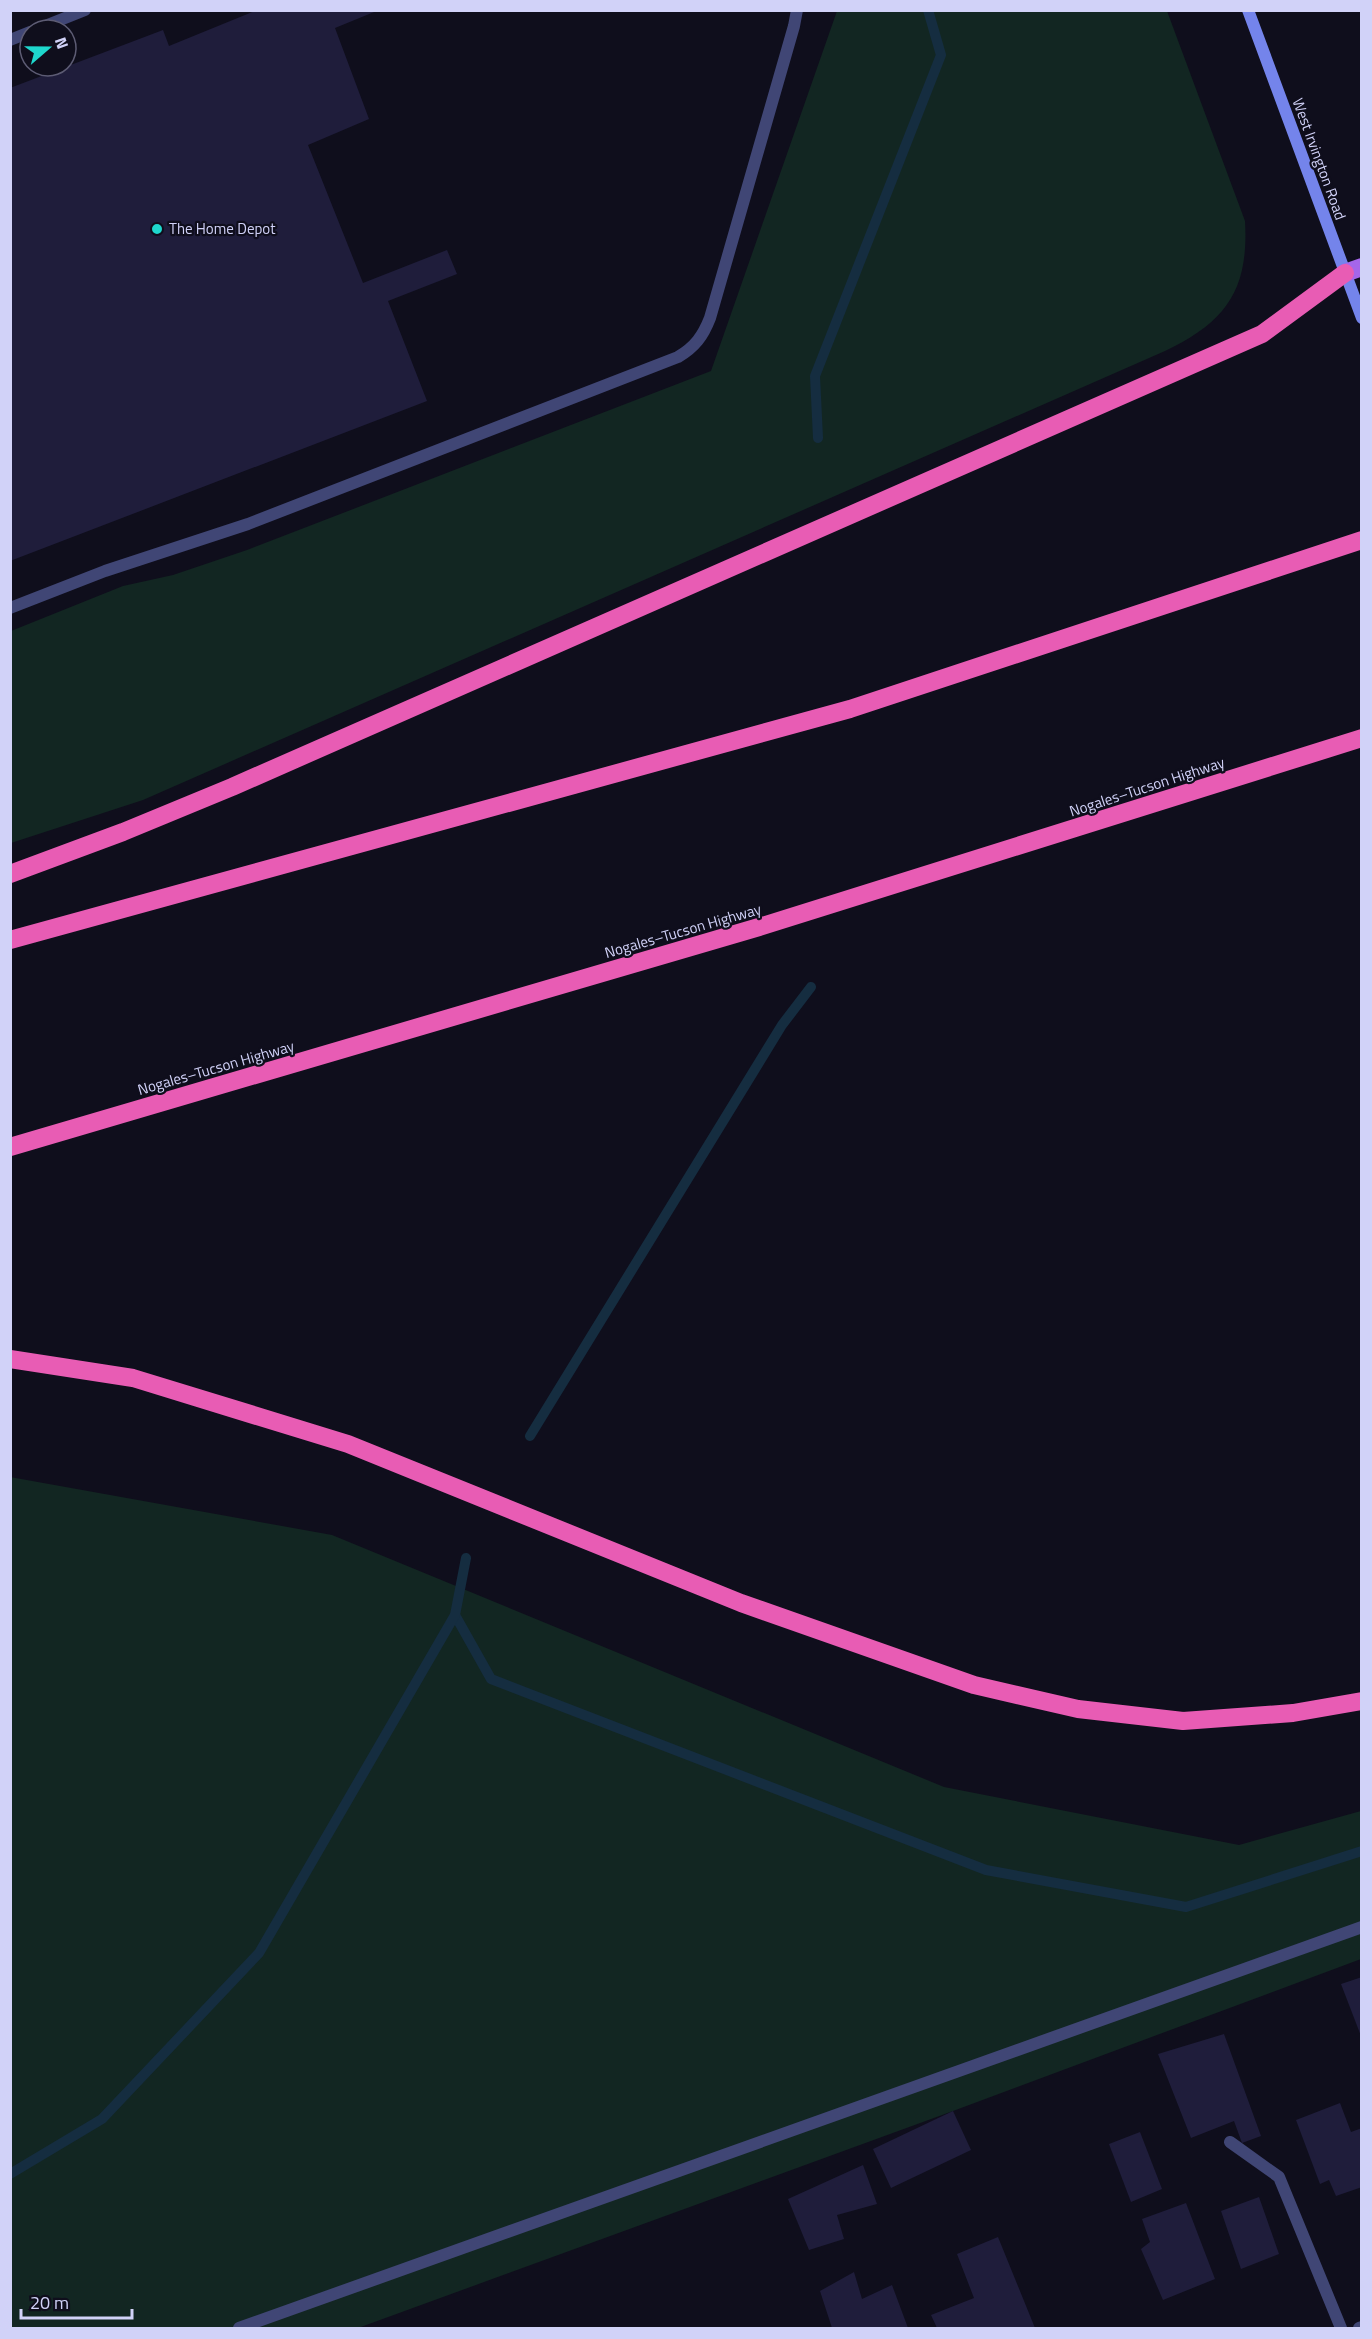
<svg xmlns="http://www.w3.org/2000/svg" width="1372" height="2339" viewBox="0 0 1372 2339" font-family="'Titillium Web',sans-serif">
<rect width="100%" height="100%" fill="#0f0e1c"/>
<g fill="#122622">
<path d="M837,11H1167L1245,221C1249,290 1226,322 1165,351L143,800L11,843V631L123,586L173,575L247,550L711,371Z"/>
<polygon points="10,1477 332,1535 944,1787 1239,1845 1361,1811 1361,1959 953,2111 358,2328 11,2328"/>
</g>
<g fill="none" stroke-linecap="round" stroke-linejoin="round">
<g stroke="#152d40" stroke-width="10">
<polyline points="818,438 815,376 941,55 928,10"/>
<polyline points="530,1436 782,1025 811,987"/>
<polyline points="455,1615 491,1679 986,1870 1186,1907 1362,1851"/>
<polyline points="10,2174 102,2119 259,1953 455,1615 466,1558"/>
</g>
</g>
<g fill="#1f1d3b">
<polygon points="257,10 379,10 335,28 369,119 308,145 363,283 447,250 457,274 388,301 427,401 10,561 10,88 163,30 169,46"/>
<polygon points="1362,1977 1362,2036 1361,2036 1341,1984"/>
<polygon points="1224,2034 1261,2136 1242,2143 1234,2121 1191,2138 1158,2054"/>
<polygon points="1340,2103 1351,2132 1362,2128 1362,2187 1336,2196 1329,2180 1320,2184 1296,2120"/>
<polygon points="953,2111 971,2150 891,2188 873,2149"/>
<polygon points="1140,2132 1162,2189 1131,2202 1109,2144"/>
<polygon points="863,2165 877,2204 837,2215 844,2239 809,2250 788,2199"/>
<polygon points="1259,2197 1279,2254 1241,2269 1221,2211"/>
<polygon points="1186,2203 1215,2279 1163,2300 1141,2249 1150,2242 1142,2219"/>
<polygon points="998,2237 1035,2328 937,2328 931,2315 974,2298 957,2254"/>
<polygon points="854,2272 862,2299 892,2285 908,2328 832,2328 820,2291"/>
</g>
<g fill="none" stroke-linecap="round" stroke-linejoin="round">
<g stroke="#404675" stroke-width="12">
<polyline points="35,30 85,10"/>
<polyline points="10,40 30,32"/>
<path d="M10,608L105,571L248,524L678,357C695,347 703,336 710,318L794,26L797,10"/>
<polyline points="1230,2142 1279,2177 1341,2328"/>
<polyline points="239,2328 1362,1927"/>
</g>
<polyline stroke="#404675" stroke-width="12" points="1359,2328 1362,2327"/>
<polyline stroke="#7484eb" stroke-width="12" points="1248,10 1362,318"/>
<polyline stroke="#a566ea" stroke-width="18" points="1345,273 1362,267"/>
<g stroke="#e85cb4" stroke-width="18">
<polyline points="10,874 123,832 232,787 1262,334 1345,273"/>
<polyline points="10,940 850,709 1362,540"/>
<polyline points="10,1147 759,927 1362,738"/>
<polyline points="10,1359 133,1378 348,1444 741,1603 974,1685 1078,1709 1183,1721 1293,1713 1362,1701"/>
</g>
</g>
<circle fill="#1ed7cd" stroke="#0f0e1c" stroke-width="2" cx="157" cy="229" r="6"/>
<g text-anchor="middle" stroke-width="4.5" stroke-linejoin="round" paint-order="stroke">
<g font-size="15" fill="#d1d2f8" stroke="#0f0e1c">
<text transform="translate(1319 159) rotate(70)" y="5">West Irvington Road</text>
<text transform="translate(1147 787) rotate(-18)" y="5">Nogales–Tucson Highway</text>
<text transform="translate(683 931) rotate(-16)" y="5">Nogales–Tucson Highway</text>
<text transform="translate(216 1068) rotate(-16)" y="5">Nogales–Tucson Highway</text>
</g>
<g font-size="15" fill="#d1d2f8" stroke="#0f0e1c" text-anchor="start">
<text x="169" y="234">The Home Depot</text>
</g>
</g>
<rect width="1372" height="2339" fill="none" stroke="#d1d2f8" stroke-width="24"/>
<g transform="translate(48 48) rotate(70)"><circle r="28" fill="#0f0e1c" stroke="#5d5c74" stroke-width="1.5"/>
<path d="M0-4.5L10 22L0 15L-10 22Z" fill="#1ed7cd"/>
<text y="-9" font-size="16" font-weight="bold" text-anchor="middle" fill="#d1d2f8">N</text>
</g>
<path d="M21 2309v9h111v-9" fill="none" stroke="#d1d2f8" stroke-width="3"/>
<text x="30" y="2309" font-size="18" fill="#d1d2f8" stroke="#0f0e1c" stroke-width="4.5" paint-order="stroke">20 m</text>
</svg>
